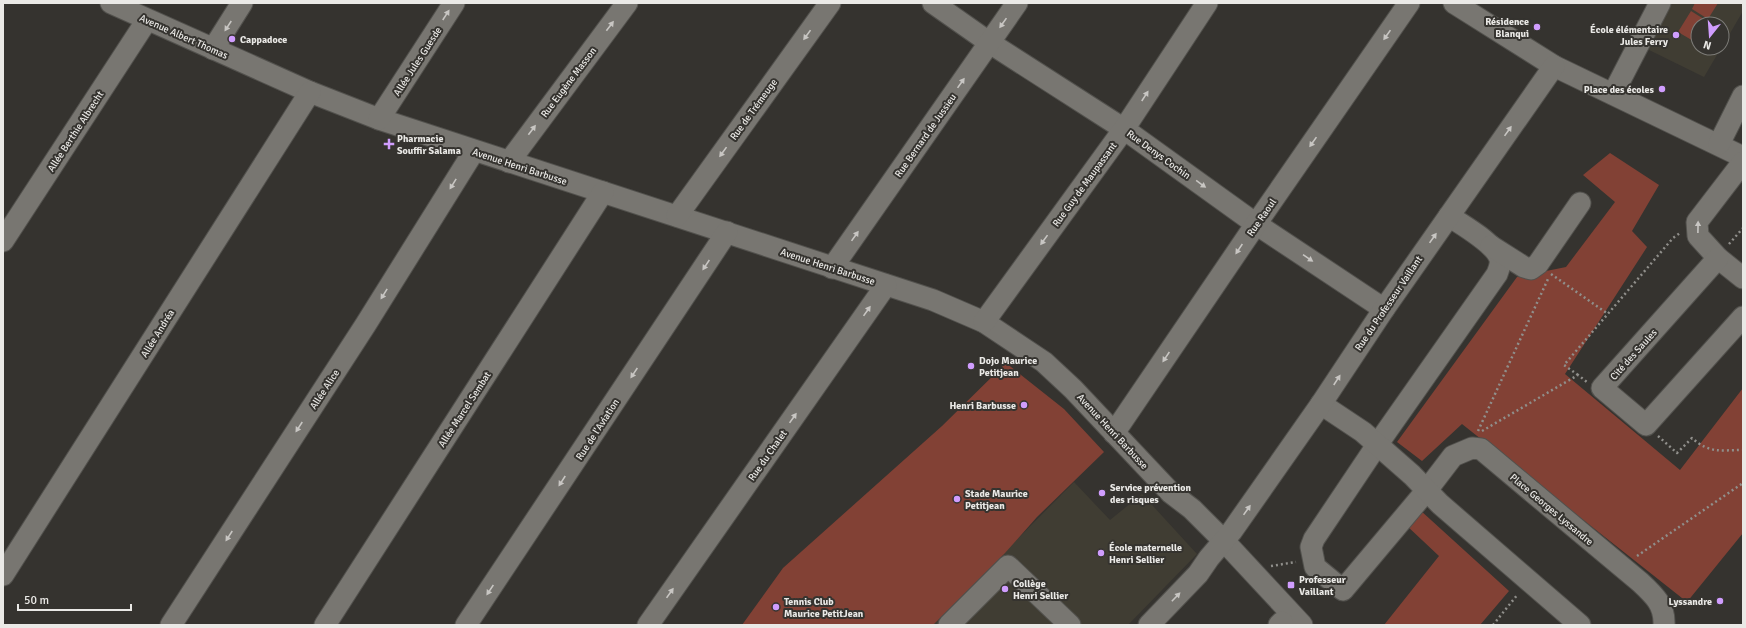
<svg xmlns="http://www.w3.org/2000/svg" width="1746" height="628" viewBox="0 0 1746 628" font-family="Signika,sans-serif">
<rect width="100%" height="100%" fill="#35332f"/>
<g fill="#403d33">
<polygon points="1670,3 1743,3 1743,11 1722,47 1722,24 1698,24 1698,48 1721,48 1704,77 1647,49"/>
<polygon points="1074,482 1110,520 1142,494 1197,554 1128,625 932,625"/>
</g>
<g fill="#824135">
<polygon points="1695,3 1718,3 1708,19 1692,9"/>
<polygon points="1691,11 1707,21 1705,24 1698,24 1698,36 1695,42 1678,32"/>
<polygon points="1610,153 1659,185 1632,231 1647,247 1565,374 1680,470 1743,388 1743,533 1687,602 1462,424 1422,461 1397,442 1517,277 1566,267 1615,202 1583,175"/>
<polygon points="1006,363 1064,409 1104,452 1037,517 1005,553 933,625 742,625 783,568 942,426"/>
<polygon points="1420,510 1509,591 1480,625 1384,625 1439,556 1406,525"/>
</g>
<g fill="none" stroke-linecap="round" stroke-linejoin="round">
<g stroke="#52514d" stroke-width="23">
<g id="minor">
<polyline points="111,3 310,92 379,119 933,300 984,322 1044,362 1073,389 1171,493 1192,509 1224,541 1302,625"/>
<polyline points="933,3 990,43 1124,129 1256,224 1384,309"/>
<polyline points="1454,3 1554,66 1743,157"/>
<polyline points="213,49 242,3"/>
<polyline points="1613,94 1660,3"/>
<polyline points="379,119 454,3"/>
<polyline points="1719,144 1743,96"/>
<polyline points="509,162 627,3"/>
<polyline points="1743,162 1697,222 1698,236 1718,258 1743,278"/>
<polyline points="677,216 830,3"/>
<path d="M1449,216C1462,225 1495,243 1500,259C1501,264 1499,269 1497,274L1377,445L1314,539L1311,547L1315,567L1343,590L1427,490L1453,456L1472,448L1481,449L1640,582C1654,595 1665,605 1664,625"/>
<polyline points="3,241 147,20"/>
<polyline points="1491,246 1524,267 1531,269 1538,264 1580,203"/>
<polyline points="1718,258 1602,388 1646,425 1743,317"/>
<polyline points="832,268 1017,3"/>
<polyline points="984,322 1124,129 1207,3"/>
<polyline points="1321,404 1363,432 1412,475 1440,504 1580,625"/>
<polyline points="1114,433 1256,224 1409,3"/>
<polyline points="3,575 310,92"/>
<polyline points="171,625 366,324 474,151"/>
<polyline points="325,625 603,192"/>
<polyline points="466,625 727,232"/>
<polyline points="648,625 886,285"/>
<polyline points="949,625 1008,566 1070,625"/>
<polyline points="1149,625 1198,574 1209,558 1232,531 1321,404 1384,309 1554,66"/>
<polyline points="1279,625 1282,622"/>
</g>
</g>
<g stroke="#908f8b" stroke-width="2.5" stroke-dasharray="2 3" stroke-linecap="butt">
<polyline points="1729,244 1743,228"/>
<polyline points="1551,274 1608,314"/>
<polyline points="1578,375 1564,365 1673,238 1680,233"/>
<polyline points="1478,431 1548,279"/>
<polyline points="1482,431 1578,375 1587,382"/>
<path d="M1658,436L1677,453L1692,438C1710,454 1720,450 1743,450"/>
<polyline points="1637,556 1743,483"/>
<polyline points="1271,566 1296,562"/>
<polyline points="1493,625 1518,594"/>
</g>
<use href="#minor" stroke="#787671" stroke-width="21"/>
</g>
<defs><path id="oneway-solid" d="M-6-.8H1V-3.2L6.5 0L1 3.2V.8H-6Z"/></defs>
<g fill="#c8c6c3">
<use href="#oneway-solid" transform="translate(446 15) rotate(-57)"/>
<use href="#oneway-solid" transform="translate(1003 23) rotate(125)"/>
<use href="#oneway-solid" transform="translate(228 26) rotate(123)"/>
<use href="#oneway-solid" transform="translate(610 26) rotate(-53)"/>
<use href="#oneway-solid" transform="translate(807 35) rotate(126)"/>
<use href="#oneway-solid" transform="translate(1387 35) rotate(125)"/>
<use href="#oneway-solid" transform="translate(961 83) rotate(-55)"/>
<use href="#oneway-solid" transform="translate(1145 96) rotate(-57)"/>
<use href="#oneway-solid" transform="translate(532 130) rotate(-53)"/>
<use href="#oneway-solid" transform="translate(1508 131) rotate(-55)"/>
<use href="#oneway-solid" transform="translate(1313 142) rotate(125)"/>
<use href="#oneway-solid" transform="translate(723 152) rotate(126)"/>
<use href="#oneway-solid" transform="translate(453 184) rotate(122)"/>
<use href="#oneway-solid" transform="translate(1201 184) rotate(36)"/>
<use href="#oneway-solid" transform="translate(1698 227) rotate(-89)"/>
<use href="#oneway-solid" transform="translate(855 236) rotate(-55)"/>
<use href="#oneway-solid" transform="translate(1433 238) rotate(-55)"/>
<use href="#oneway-solid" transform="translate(1044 240) rotate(126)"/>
<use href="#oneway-solid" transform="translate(1239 249) rotate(124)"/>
<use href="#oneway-solid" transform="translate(1308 258) rotate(34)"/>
<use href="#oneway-solid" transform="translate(706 265) rotate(124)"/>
<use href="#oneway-solid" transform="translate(384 294) rotate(122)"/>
<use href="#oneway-solid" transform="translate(867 311) rotate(-55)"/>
<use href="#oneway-solid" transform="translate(1166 357) rotate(124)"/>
<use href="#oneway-solid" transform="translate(634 373) rotate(124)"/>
<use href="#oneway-solid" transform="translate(1337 380) rotate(-57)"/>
<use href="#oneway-solid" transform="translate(793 418) rotate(-55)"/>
<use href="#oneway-solid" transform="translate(299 427) rotate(123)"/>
<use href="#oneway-solid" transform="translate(562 481) rotate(123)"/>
<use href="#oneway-solid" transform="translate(1247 510) rotate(-55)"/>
<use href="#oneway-solid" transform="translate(229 536) rotate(123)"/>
<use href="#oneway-solid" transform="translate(490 590) rotate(124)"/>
<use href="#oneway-solid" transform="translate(670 593) rotate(-55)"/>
<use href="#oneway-solid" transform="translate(1176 597) rotate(-46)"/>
</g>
<g fill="#d09dfe" stroke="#35332f" stroke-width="1.5">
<circle cx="1537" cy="27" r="4"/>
<circle cx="1676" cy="35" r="4"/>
<circle cx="232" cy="39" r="4"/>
<circle cx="1662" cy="89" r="4"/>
<path d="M387 138h4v4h4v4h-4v4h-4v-4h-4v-4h4z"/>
<circle cx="971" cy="366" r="4"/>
<circle cx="1024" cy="405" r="4"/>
<circle cx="1102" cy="493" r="4"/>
<circle cx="957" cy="499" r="4"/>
<circle cx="1101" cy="553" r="4"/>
<rect x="1287" y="581" width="8" height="8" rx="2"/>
<circle cx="1005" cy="589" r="4"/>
<circle cx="1720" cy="601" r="4"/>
<circle cx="776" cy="607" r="4"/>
</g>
<g text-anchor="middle" stroke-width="4" stroke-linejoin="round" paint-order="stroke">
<g font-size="10" font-weight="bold" fill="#eae9e6" stroke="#35332f" text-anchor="start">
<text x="1529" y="25" text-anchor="end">Résidence<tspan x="1529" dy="12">Blanqui</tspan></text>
<text x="1668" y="33" text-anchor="end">École élémentaire<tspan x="1668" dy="12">Jules Ferry</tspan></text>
<text x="240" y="43">Cappadoce</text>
<text x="1654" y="93" text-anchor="end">Place des écoles</text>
<text x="397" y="142">Pharmacie<tspan x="397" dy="12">Souffir Salama</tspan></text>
<text x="979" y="364">Dojo Maurice<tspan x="979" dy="12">Petitjean</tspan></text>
<text x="1016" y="409" text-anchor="end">Henri Barbusse</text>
<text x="1110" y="491">Service prévention<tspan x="1110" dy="12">des risques</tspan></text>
<text x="965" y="497">Stade Maurice<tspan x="965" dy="12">Petitjean</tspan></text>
<text x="1109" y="551">École maternelle<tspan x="1109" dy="12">Henri Sellier</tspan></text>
<text x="1299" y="583">Professeur<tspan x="1299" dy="12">Vaillant</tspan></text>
<text x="1013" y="587">Collège<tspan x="1013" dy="12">Henri Sellier</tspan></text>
<text x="784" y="605">Tennis Club<tspan x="784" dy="12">Maurice PetitJean</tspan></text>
<text x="1712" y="605" text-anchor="end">Lyssandre</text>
</g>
<g font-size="10" fill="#eae9e6" stroke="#35332f">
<text transform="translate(184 36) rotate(24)" y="4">Avenue Albert Thomas</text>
<text transform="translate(417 61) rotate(-57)" y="4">Allée Jules Guesde</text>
<text transform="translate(568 82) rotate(-53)" y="4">Rue Eugène Masson</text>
<text transform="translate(753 109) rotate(-54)" y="4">Rue de Trémeuge</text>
<text transform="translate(75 131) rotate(-57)" y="4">Allée Berthie Albrecht</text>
<text transform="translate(925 135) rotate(-55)" y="4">Rue Bernard de Jussieu</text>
<text transform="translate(1159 154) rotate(36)" y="4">Rue Denys Cochin</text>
<text transform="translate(520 166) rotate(18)" y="4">Avenue Henri Barbusse</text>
<text transform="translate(1084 184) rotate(-54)" y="4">Rue Guy de Maupassant</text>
<text transform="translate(1261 217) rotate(-55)" y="4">Rue Raoul</text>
<text transform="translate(828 266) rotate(18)" y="4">Avenue Henri Barbusse</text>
<text transform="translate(1388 303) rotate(-56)" y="4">Rue du Professeur Vaillant</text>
<text transform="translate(157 333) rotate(-58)" y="4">Allée Andréa</text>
<text transform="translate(1633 354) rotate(-48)" y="4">Cité des Saules</text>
<text transform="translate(324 389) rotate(-57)" y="4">Allée Alice</text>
<text transform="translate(464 409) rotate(-57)" y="4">Allée Marcel Sembat</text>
<text transform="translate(597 429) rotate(-57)" y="4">Rue de l'Aviation</text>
<text transform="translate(1113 431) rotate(47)" y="4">Avenue Henri Barbusse</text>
<text transform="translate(767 455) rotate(-55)" y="4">Rue du Chalet</text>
<text transform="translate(1552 509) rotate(40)" y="4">Place Georges Lyssandre</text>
</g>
</g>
<rect width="1746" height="628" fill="none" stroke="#eae9e6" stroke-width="8"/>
<g transform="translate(1710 36) rotate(197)"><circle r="19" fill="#35332f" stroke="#7d7c78"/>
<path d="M0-3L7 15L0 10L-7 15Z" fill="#d09dfe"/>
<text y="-6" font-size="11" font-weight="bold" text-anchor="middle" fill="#eae9e6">N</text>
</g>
<path d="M18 604v6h113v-6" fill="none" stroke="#eae9e6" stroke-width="2"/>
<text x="24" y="604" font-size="12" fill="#eae9e6" stroke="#35332f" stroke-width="3" paint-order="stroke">50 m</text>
</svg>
